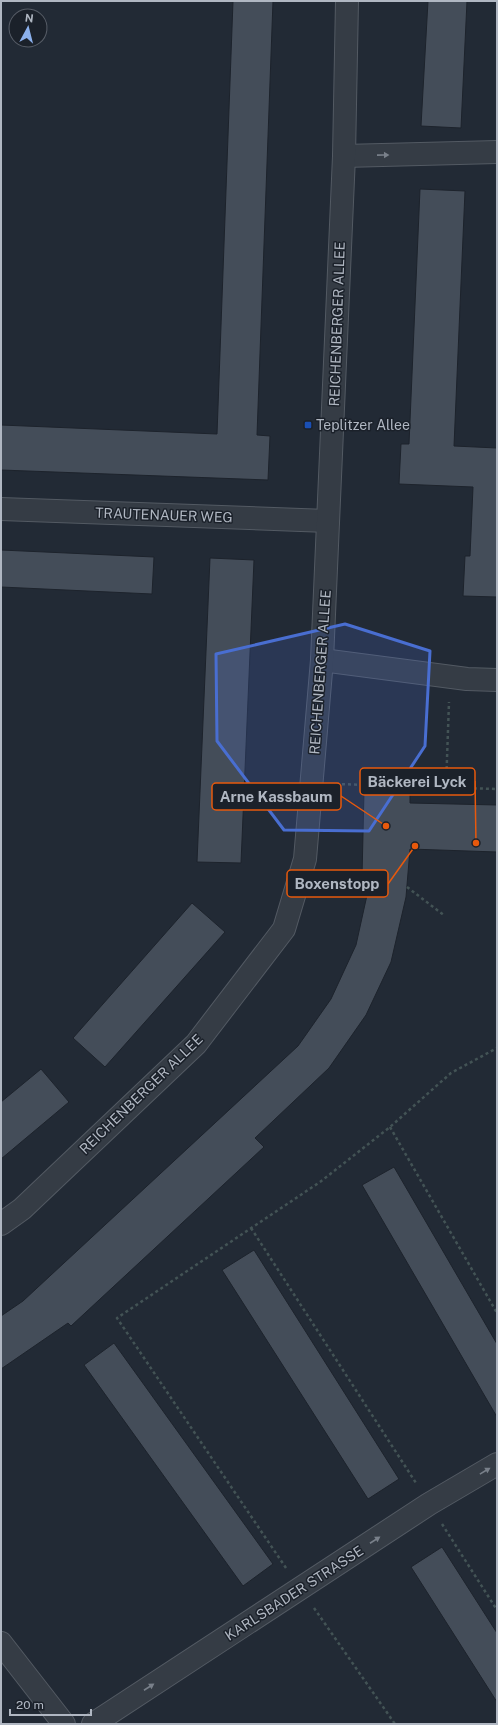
<svg xmlns="http://www.w3.org/2000/svg" width="498" height="1725" viewBox="0 0 498 1725" font-family="'Public Sans',sans-serif">
<rect width="100%" height="100%" fill="#222a35"/>
<g fill="#444d59" stroke="#1d232c">
<polygon points="233,1 273,1 257,435 270,436 268,480 1,470 1,425 217,434"/>
<polygon points="428,1 467,1 461,128 421,126"/>
<polygon points="420,189 465,191 454,446 497,448 497,597 463,596 465,556 470,556 473,487 399,484 401,444 409,444"/>
<polygon points="1,550 154,557 152,594 1,587"/>
<polygon points="210,558 254,560 241,863 197,862"/>
<polygon points="364,791 410,792 410,803 497,805 497,852 410,849 406,897 391,962 366,1015 329,1068 255,1138 264,1147 71,1326 68,1323 1,1369 1,1316 23,1301 298,1046 331,999 356,945 371,877 362,877"/>
<polygon points="192,903 225,932 105,1067 73,1038"/>
<polygon points="41,1069 69,1102 1,1159 1,1102"/>
<polygon points="394,1167 497,1344 497,1417 362,1185"/>
<polygon points="254,1250 399,1479 368,1499 222,1270"/>
<polygon points="114,1343 273,1564 243,1586 84,1365"/>
<polygon points="442,1547 497,1633 497,1702 411,1567"/>
</g>
<g fill="none" stroke-linecap="round" stroke-linejoin="round">
<g stroke="#535a63" stroke-width="24">
<g id="minor">
<polyline points="344,156 497,152"/>
<polyline points="1,509 328,521"/>
<polyline points="322,660 467,679 497,680"/>
<polyline points="1,1224 22,1209 196,1044 284,929 305,859 322,660 344,156 347,1"/>
<polyline points="1,1643 64,1724"/>
<polyline points="93,1724 429,1504 497,1464"/>
</g>
</g>
<g stroke="#435355" stroke-width="2.5" stroke-dasharray="3 3" stroke-linecap="butt">
<polyline points="336,784 497,789"/>
<polyline points="446,787 449,702"/>
<polyline points="325,878 368,885"/>
<polyline points="407,887 445,916"/>
<polyline points="390,1127 497,1313"/>
<polyline points="251,1228 416,1483"/>
<polyline points="442,1524 497,1610"/>
<polyline points="286,1568 117,1318 320,1182 390,1127 451,1073 497,1048"/>
<polyline points="314,1608 395,1724"/>
</g>
<use href="#minor" stroke="#353c45" stroke-width="22"/>
</g>
<defs><path id="oneway-solid" d="M-6-.8H1V-3.2L6.5 0L1 3.2V.8H-6Z"/></defs>
<g fill="#79808a">
<use href="#oneway-solid" transform="translate(383 155) rotate(-1)"/>
<use href="#oneway-solid" transform="translate(485 1471) rotate(-31)"/>
<use href="#oneway-solid" transform="translate(375 1540) rotate(-33)"/>
<use href="#oneway-solid" transform="translate(149 1687) rotate(-33)"/>
</g>
<path fill="#496ed1" fill-opacity="0.2" stroke="#496ed1" stroke-width="3" stroke-linejoin="round" d="M345,624L430,651L425,746L369,831L284,830L217,741L216,654Z"/>
<rect fill="#1a4fb4" stroke="#1b212a" stroke-width="1.5" x="304" y="421" width="8" height="8" rx="2"/>
<g text-anchor="middle" stroke-width="3" stroke-linejoin="round" paint-order="stroke">
<g font-size="14" fill="#b0b7c2" stroke="#1b212a">
<text transform="translate(337 324) rotate(-88)" y="5">REICHENBERGER ALLEE</text>
<text transform="translate(164 515) rotate(2)" y="5">TRAUTENAUER WEG</text>
<text transform="translate(320 672) rotate(-86)" y="5">REICHENBERGER ALLEE</text>
<text transform="translate(141 1094) rotate(-44)" y="5">REICHENBERGER ALLEE</text>
<text transform="translate(294 1593) rotate(-33)" y="5">KARLSBADER STRASSE</text>
</g>
<g font-size="14" fill="#b0b7c2" stroke="#1b212a" text-anchor="start">
<text x="316" y="430">Teplitzer Allee</text>
</g>
</g>
<path fill="none" stroke="#e8590c" stroke-width="1.5" d="M476 843L475 781M386 826L341 796M415 846L388 884"/>
<g fill="#e8590c" stroke="#1b212a" stroke-width="1.5">
<circle cx="476" cy="843" r="4"/>
<circle cx="386" cy="826" r="4"/>
<circle cx="415" cy="846" r="4"/>
</g>
<g fill="#1b212a" stroke="#e8590c" stroke-width="1.5">
<rect x="360" y="768" width="115" height="27" rx="4"/>
<rect x="212" y="783" width="129" height="27" rx="4"/>
<rect x="287" y="870" width="101" height="27" rx="4"/>
</g>
<g font-size="15" text-anchor="middle" font-weight="bold" fill="#b0b7c2">
<text x="417" y="787">Bäckerei Lyck</text>
<text x="276" y="802">Arne Kassbaum</text>
<text x="337" y="889">Boxenstopp</text>
</g>
<rect width="498" height="1725" fill="none" stroke="#b0b7c2" stroke-width="4"/>
<g transform="translate(28 28) rotate(7)"><circle r="19" fill="#1b212a" stroke="#575d67"/>
<path d="M0-3L7 15L0 10L-7 15Z" fill="#8bb0ec"/>
<text y="-6" font-size="11" font-weight="bold" text-anchor="middle" fill="#b0b7c2">N</text>
</g>
<path d="M10 1709v6h81v-6" fill="none" stroke="#b0b7c2" stroke-width="2"/>
<text x="16" y="1709" font-size="12" fill="#b0b7c2" stroke="#1b212a" stroke-width="3" paint-order="stroke">20 m</text>
</svg>
